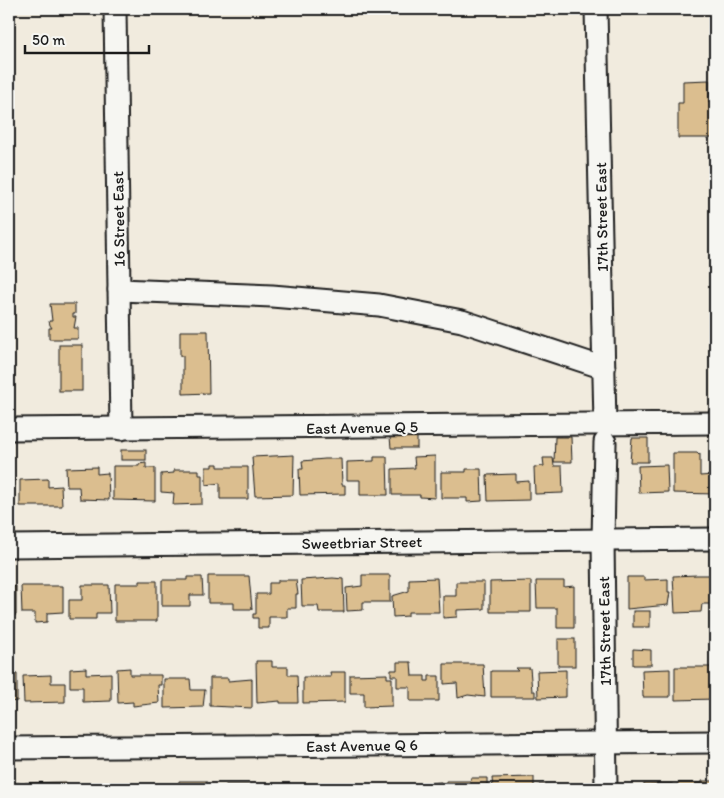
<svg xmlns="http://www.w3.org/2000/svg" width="724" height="798" viewBox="0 0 724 798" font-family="Itim,sans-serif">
<rect width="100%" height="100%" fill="#f1ebde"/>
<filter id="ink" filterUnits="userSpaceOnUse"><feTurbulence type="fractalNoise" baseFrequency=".02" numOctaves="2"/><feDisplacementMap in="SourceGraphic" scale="10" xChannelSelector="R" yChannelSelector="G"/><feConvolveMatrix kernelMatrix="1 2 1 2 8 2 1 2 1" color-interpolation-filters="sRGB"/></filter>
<g filter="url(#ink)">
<g fill="#dbbe8f" stroke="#1c1c1c">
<polygon points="709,80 709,102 715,102 715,138 678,138 678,103 683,103 683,81"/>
<polygon points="50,304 75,304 75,314 73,314 73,317 76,317 74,328 78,328 78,339 49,339 49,328 52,328 50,325 49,321 52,321"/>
<polygon points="180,331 208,331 209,393 183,394 183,356 180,356"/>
<rect x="59" y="345" width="23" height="46"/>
<polygon points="390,437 417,437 417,448 391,448"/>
<polygon points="555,437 571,437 572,462 554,462"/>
<polygon points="632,438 648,438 648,462 630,462"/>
<rect x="121" y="450" width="25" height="10"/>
<polygon points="673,453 697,453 699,455 700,453 700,476 714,475 715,494 673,493"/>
<polygon points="294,455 293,495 255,496 252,457"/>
<polygon points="435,456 435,498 420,497 420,495 392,495 392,469 415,468 414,457"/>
<polygon points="374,457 387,457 388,495 360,495 360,480 347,480 347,462 374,461"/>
<polygon points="543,458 553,458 554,466 562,466 563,493 535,494 534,467 544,466"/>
<polygon points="325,459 341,459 342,485 345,485 345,494 300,495 299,469 303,469 302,461"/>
<polygon points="146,463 146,468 155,468 155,501 113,500 113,466 139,466 139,464"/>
<polygon points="212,464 218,464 218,467 248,467 248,499 220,499 220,483 206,485 206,467 212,467"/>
<polygon points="667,465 668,492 639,493 638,466"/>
<polygon points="97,467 97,474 108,473 109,500 80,499 79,487 67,487 66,468"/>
<polygon points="466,469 481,469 482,501 467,502 467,498 441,498 441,472 466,472"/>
<polygon points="174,470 199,470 199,475 202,475 202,504 173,505 174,493 161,492 161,474 174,473"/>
<polygon points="516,474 516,482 529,481 529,500 488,501 487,475"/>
<polygon points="14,478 14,505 9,505 9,479"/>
<polygon points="48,479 48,487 61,486 62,506 20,506 20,480"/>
<polygon points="362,575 390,575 390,602 363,602 363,610 347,611 346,588 362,586"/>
<polygon points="697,575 715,575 715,604 702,604 701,612 675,613 673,576"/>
<polygon points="208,576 249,576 252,609 234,609 234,603 208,603"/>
<polygon points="187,577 202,577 203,595 190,595 190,606 162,606 162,580 187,580"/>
<polygon points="627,577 644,577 644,580 668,579 668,592 670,592 668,605 627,609"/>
<polygon points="333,578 343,579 344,612 319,612 318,606 302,606 301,580"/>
<polygon points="437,578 439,612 408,612 408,616 393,617 392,596 409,591 409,579"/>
<polygon points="278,580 296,580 298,594 296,594 296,608 287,608 287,617 269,617 269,628 258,628 258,618 253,618 253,614 256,614 256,594 269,594 269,583 278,583"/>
<polygon points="140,581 157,581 157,621 115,621 115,584 140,584"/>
<polygon points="531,581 531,612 490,612 490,582"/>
<polygon points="536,581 564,581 564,587 574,586 574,628 557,628 557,608 537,608"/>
<polygon points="456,582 484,582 484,609 457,610 457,617 443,618 443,596 456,596"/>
<polygon points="82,585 109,585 110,613 96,613 96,619 69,619 69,600 82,600"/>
<polygon points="16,586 16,615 9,615 9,587"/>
<polygon points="21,586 63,586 63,612 47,613 47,622 35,623 35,613 22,613"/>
<rect x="633" y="611" width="17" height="16"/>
<rect x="558" y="639" width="17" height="27"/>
<polygon points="633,649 651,650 651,665 633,665"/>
<polygon points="256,661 272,661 272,667 288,667 288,675 297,675 298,703 280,703 280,701 257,703"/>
<polygon points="397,662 411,662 412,676 425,676 425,681 429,681 429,676 439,676 439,701 410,701 410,687 397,687 397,676 391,676 391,670 397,670"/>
<polygon points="444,664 483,664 485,697 468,695 458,698 457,683 444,684"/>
<polygon points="675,667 715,667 715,699 675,700"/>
<polygon points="86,668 86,674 111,673 111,701 83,702 83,687 70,687 70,669"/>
<polygon points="130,668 130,675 161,675 161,685 158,685 159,703 133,706 133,702 118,703 117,669"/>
<polygon points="516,668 530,668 532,691 535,691 535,697 491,697 491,671 519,671"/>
<polygon points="670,669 670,697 643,697 642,670"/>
<polygon points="566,670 566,697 538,698 537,671"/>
<polygon points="330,672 345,672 345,702 303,703 303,677 331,677"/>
<polygon points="9,674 17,674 17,701 9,702"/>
<polygon points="387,674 387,678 392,678 392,706 364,707 364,693 350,693 350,675"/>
<polygon points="51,675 51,683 65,683 65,702 24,703 23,676"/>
<polygon points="210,678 228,678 228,681 252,679 252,708 210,706"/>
<polygon points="164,679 190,679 191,690 205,690 203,707 164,708"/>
<polygon points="534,777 534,789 493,789 492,778"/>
<polygon points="471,778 487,778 487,789 446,789 446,781 471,781"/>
<polygon points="179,781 206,781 207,789 179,789"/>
<polygon points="702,781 715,781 715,789 678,789 678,783 702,783"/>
<polygon points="66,782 66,789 25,789 25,783"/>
<polygon points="441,782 441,789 399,789 399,786"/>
<rect x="9" y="783" width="10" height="6"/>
<rect x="644" y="784" width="28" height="5"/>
<polygon points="160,785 160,789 118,789 118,786"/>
<rect x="226" y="785" width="27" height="4"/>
<polygon points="539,785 567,785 567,788 578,789 539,789"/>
<polygon points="71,786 95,789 95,786 113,786 113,789 72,789"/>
<polygon points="393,786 393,789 352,789 352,787"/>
<polygon points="346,787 346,789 305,788"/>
</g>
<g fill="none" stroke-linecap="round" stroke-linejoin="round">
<g stroke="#1c1c1c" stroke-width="25">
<g id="minor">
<polyline points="115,9 121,429"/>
<polyline points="596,9 605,424"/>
<polyline points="119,290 272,296 379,305 462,321 604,368"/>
<polyline points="9,429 715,423"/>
<polyline points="605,442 603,540 606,789"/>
<polyline points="9,546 715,539"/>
<polyline points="9,748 715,742"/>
</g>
</g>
<use href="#minor" stroke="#f6f6f2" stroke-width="21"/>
</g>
</g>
<g text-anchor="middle" stroke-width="4" stroke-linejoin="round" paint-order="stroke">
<g font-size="16" fill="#1c1c1c" stroke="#f6f6f2">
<text transform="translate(601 217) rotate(-91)" y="6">17th Street East</text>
<text transform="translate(118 219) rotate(-91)" y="6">16 Street East</text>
<text transform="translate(362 427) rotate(-1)" y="6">East Avenue Q 5</text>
<text transform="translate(362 542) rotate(-1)" y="6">Sweetbriar Street</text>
<text transform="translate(604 631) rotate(-91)" y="6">17th Street East</text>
<text transform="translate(362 745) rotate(-1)" y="6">East Avenue Q 6</text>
</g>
</g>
<rect width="724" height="798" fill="none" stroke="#f6f6f2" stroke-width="30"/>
<rect x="15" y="15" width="694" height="768" fill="none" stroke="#1c1c1c" stroke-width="2" filter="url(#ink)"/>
<path d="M25 45v8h124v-8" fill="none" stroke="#1c1c1c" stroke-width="2.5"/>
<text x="32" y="45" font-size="15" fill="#1c1c1c" stroke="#f6f6f2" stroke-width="4" paint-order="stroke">50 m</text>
</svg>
